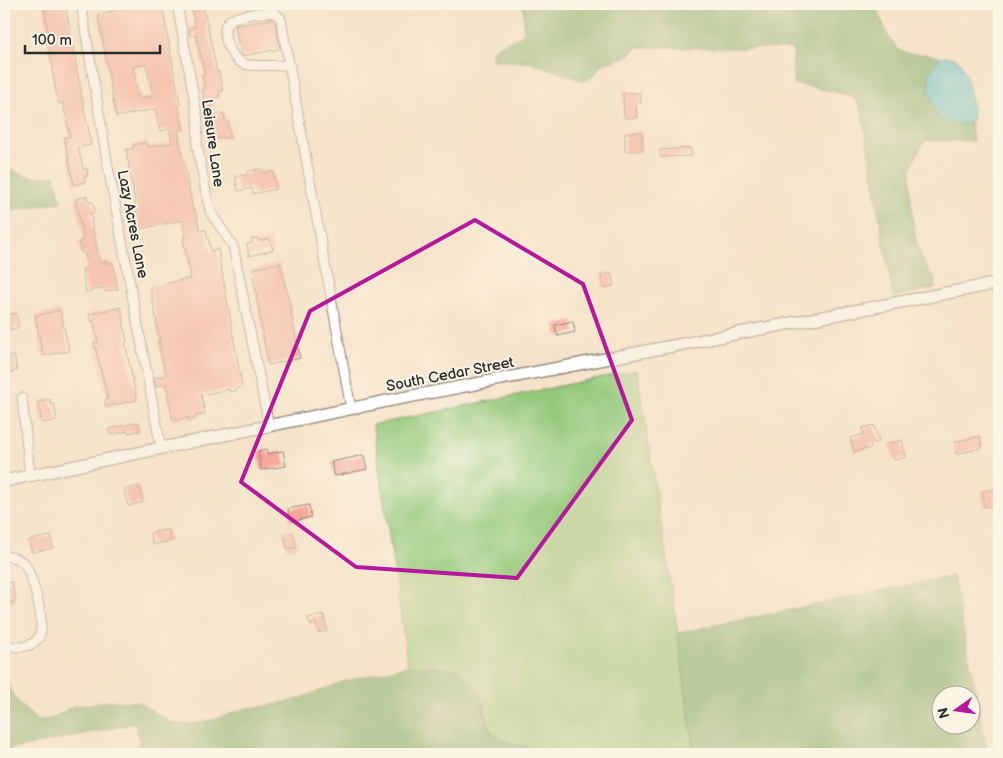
<svg xmlns="http://www.w3.org/2000/svg" width="1003" height="758" viewBox="0 0 1003 758" font-family="'Balsamiq Sans',sans-serif">
<rect width="100%" height="100%" fill="#fcf5e5"/>
<filter id="ink" filterUnits="userSpaceOnUse"><feTurbulence type="fractalNoise" baseFrequency=".02" numOctaves="2"/><feDisplacementMap in="SourceGraphic" scale="10" xChannelSelector="R" yChannelSelector="G"/><feConvolveMatrix kernelMatrix="1 2 1 2 8 2 1 2 1" color-interpolation-filters="sRGB"/></filter>
<filter id="wash" filterUnits="userSpaceOnUse"><feTurbulence type="fractalNoise" baseFrequency=".0096" numOctaves="4" result="noise"/><feDisplacementMap in="SourceGraphic" scale="20" xChannelSelector="R" yChannelSelector="G"/><feGaussianBlur stdDeviation="1.12" result="paint"/><feColorMatrix in="noise" values="0 0 0 0 0 0 0 0 0 0 0 0 0 0 0 0 0 1.4 0 .05"/><feComposite in="paint" operator="in"/></filter>
<g filter="url(#wash)">
<rect width="100%" height="100%" fill="#f5e3c9"/>
<polygon fill="#94c97b" stroke="#607a53" points="637,370 678,633 694,753 558,754 507,742 491,732 480,695 435,667 408,666 373,425"/>
<g fill="#77ad6b" stroke="#516c4b" fill-rule="evenodd">
<path d="M523,4H875L887,34L898,50L911,54H924L940,57L930,73L929,89L936,114L947,123H970L973,141H924C920,150 914,160 911,169C910,175 911,182 911,188C912,213 914,260 934,276L935,288L893,297L862,113L856,100L848,95L793,83V49L638,47L627,57L602,64L594,76L584,81L533,63L493,60L491,52C501,41 512,43 524,33Z"/>
<path d="M4,161C17,178 36,179 55,175L61,202L4,212Z"/>
<path d="M953,576L988,754H684L694,753L678,633ZM940,696H970V726H940Z"/>
<path d="M408,666L457,669L480,695L491,732L507,742L558,754H141L136,723L4,751V675C10,695 22,708 38,721L53,718L73,706L111,701L138,702L174,724H192L215,719L248,708L267,706L299,699L345,681Z"/>
</g>
<path fill="#56c2d0" stroke="#40767e" d="M940,57C946,57 955,56 959,61C966,68 974,106 973,116C973,118 971,121 970,123C962,123 950,125 943,121C932,115 927,85 930,74C931,68 937,62 940,57Z"/>
<g id="blocks">
<g fill="#f6a194" fill-rule="evenodd">
<polygon points="43,4 65,4 91,145 78,147 83,169 87,168 88,176 84,176 85,182 74,185 64,137 70,136 63,103 59,104 56,92 52,69 54,69 48,47 51,46"/>
<path d="M112,4H162L180,105H178L184,130L178,131L193,210L195,209L200,231L206,230L211,251L218,249L220,261L242,386L236,388L237,390L230,392L229,389L201,395L205,414L195,416L196,419L189,420L188,417L173,421L166,384L156,386L154,378L166,375L158,341H160L156,323H157L150,287L191,278L183,238L186,237L182,220L140,229L126,150L134,148L133,145L146,142L147,147L172,143L169,129L160,131L155,109L116,117L98,14L113,11ZM146,64L153,96L139,99L133,67Z"/>
<polygon points="198,4 203,4 217,72 219,72 223,91 219,92 220,97 212,99 213,107 206,109 202,89 205,89 202,75 205,75 196,35 190,36 189,28 195,27 191,5"/>
<polygon points="271,19 275,22 280,49 243,56 241,54 235,26"/>
<polygon points="623,93 640,93 641,103 636,103 637,118 624,118"/>
<polygon points="224,113 225,121 228,121 230,137 214,139 211,115"/>
<polygon points="642,132 642,151 625,151 625,133"/>
<polygon points="691,148 692,156 660,157 660,150"/>
<polygon points="261,169 262,173 273,171 276,189 253,194 252,188 238,191 235,177 249,174 248,171"/>
<polygon points="87,196 89,203 93,202 95,212 90,213 92,220 91,220 100,263 107,261 108,264 113,263 118,289 105,292 104,288 86,292 82,270 88,268 85,253 81,253 79,241 83,240 83,233 75,199"/>
<polygon points="258,238 259,241 270,238 273,250 249,256 247,244 252,243 251,239"/>
<polygon points="280,263 290,305 300,358 268,365 252,269"/>
<polygon points="611,273 614,286 603,288 601,275"/>
<polygon points="121,307 127,342 125,343 137,400 106,407 105,400 108,399 94,342 98,342 93,320 91,321 89,314"/>
<polygon points="60,310 69,351 43,356 35,316"/>
<polygon points="16,313 19,327 9,330 6,315"/>
<polygon points="573,321 575,332 557,336 555,325"/>
<polygon points="14,355 17,371 4,374 4,357"/>
<polygon points="50,399 51,405 54,404 57,420 42,423 38,402"/>
<polygon points="138,422 140,431 128,433 128,431 110,435 108,429"/>
<polygon points="874,425 879,442 870,444 871,448 854,452 850,438 864,434 862,428"/>
<polygon points="980,436 982,448 956,454 954,442"/>
<polygon points="902,440 906,457 894,460 889,444"/>
<polygon points="266,449 267,454 283,451 286,466 261,470 258,451"/>
<polygon points="364,455 367,469 335,476 331,462"/>
<polygon points="139,486 143,502 128,506 124,490"/>
<polygon points="994,489 996,505 984,507 982,491"/>
<polygon points="309,505 311,517 290,522 288,509"/>
<polygon points="168,529 171,541 153,545 150,533"/>
<polygon points="293,532 297,547 287,549 284,534"/>
<polygon points="51,536 53,548 32,552 29,540"/>
<polygon points="12,582 16,602 4,604 4,583"/>
<polygon points="324,615 327,631 318,633 316,623 310,625 308,618"/>
</g>
</g>
</g>
<g filter="url(#ink)">
<use href="#blocks" fill-opacity="0" stroke="#90877a" stroke-width="1"/>
<g fill="none" stroke-linecap="round" stroke-linejoin="round">
<g stroke="#90877a" stroke-width="11">
<g id="minor">
<polyline points="81,4 108,167 161,448"/>
<polyline points="177,4 198,120 197,146 208,202 211,213 233,246 269,426"/>
<path d="M290,65C279,65 253,67 244,64C231,60 219,32 228,22C232,16 269,10 276,14C277,14 280,18 281,19C305,149 328,279 351,409"/>
<polyline points="22,398 30,476"/>
<path d="M4,556C12,557 21,558 26,566C33,581 45,618 40,634C39,640 32,645 26,646C19,648 10,647 4,643"/>
</g>
</g>
<g stroke="#90877a" stroke-width="14">
<polyline id="major" points="4,481 387,401 999,283"/>
</g>
<use href="#minor" stroke="#fff" stroke-width="9"/>
<use href="#major" stroke="#fff" stroke-width="11"/>
</g>
</g>
<path d="M0 0H1003V758H0ZM475,220L583,284L632,420L517,578L356,567L241,482L310,311Z" fill="#f5e3c9" fill-opacity=".55" fill-rule="evenodd"/>
<path fill="none" stroke="#b5179e" stroke-width="4" stroke-linejoin="round" d="M475,220L583,284L632,420L517,578L356,567L241,482L310,311Z"/>
<g text-anchor="middle" stroke-width="4" stroke-linejoin="round" paint-order="stroke">
<g font-size="15" fill="#2b2b2b" stroke="#fcf5e5">
<text transform="translate(213 143) rotate(82)" y="5">Leisure Lane</text>
<text transform="translate(133 224) rotate(79)" y="5">Lazy Acres Lane</text>
<text transform="translate(450 374) rotate(-11)" y="5">South Cedar Street</text>
</g>
</g>
<rect width="1003" height="758" fill="none" stroke="#fcf5e5" stroke-width="20"/>
<g transform="translate(956 710) rotate(256)"><circle r="24" fill="#fcf5e5" stroke="#a8a49b"/>
<path d="M0-4L9 19L0 12L-9 19Z" fill="#b5179e"/>
<text y="-8" font-size="14" font-weight="bold" text-anchor="middle" fill="#2b2b2b">N</text>
</g>
<path d="M25 45v8h135v-8" fill="none" stroke="#2b2b2b" stroke-width="2.5"/>
<text x="32" y="45" font-size="15" fill="#2b2b2b" stroke="#fcf5e5" stroke-width="4" paint-order="stroke">100 m</text>
</svg>
